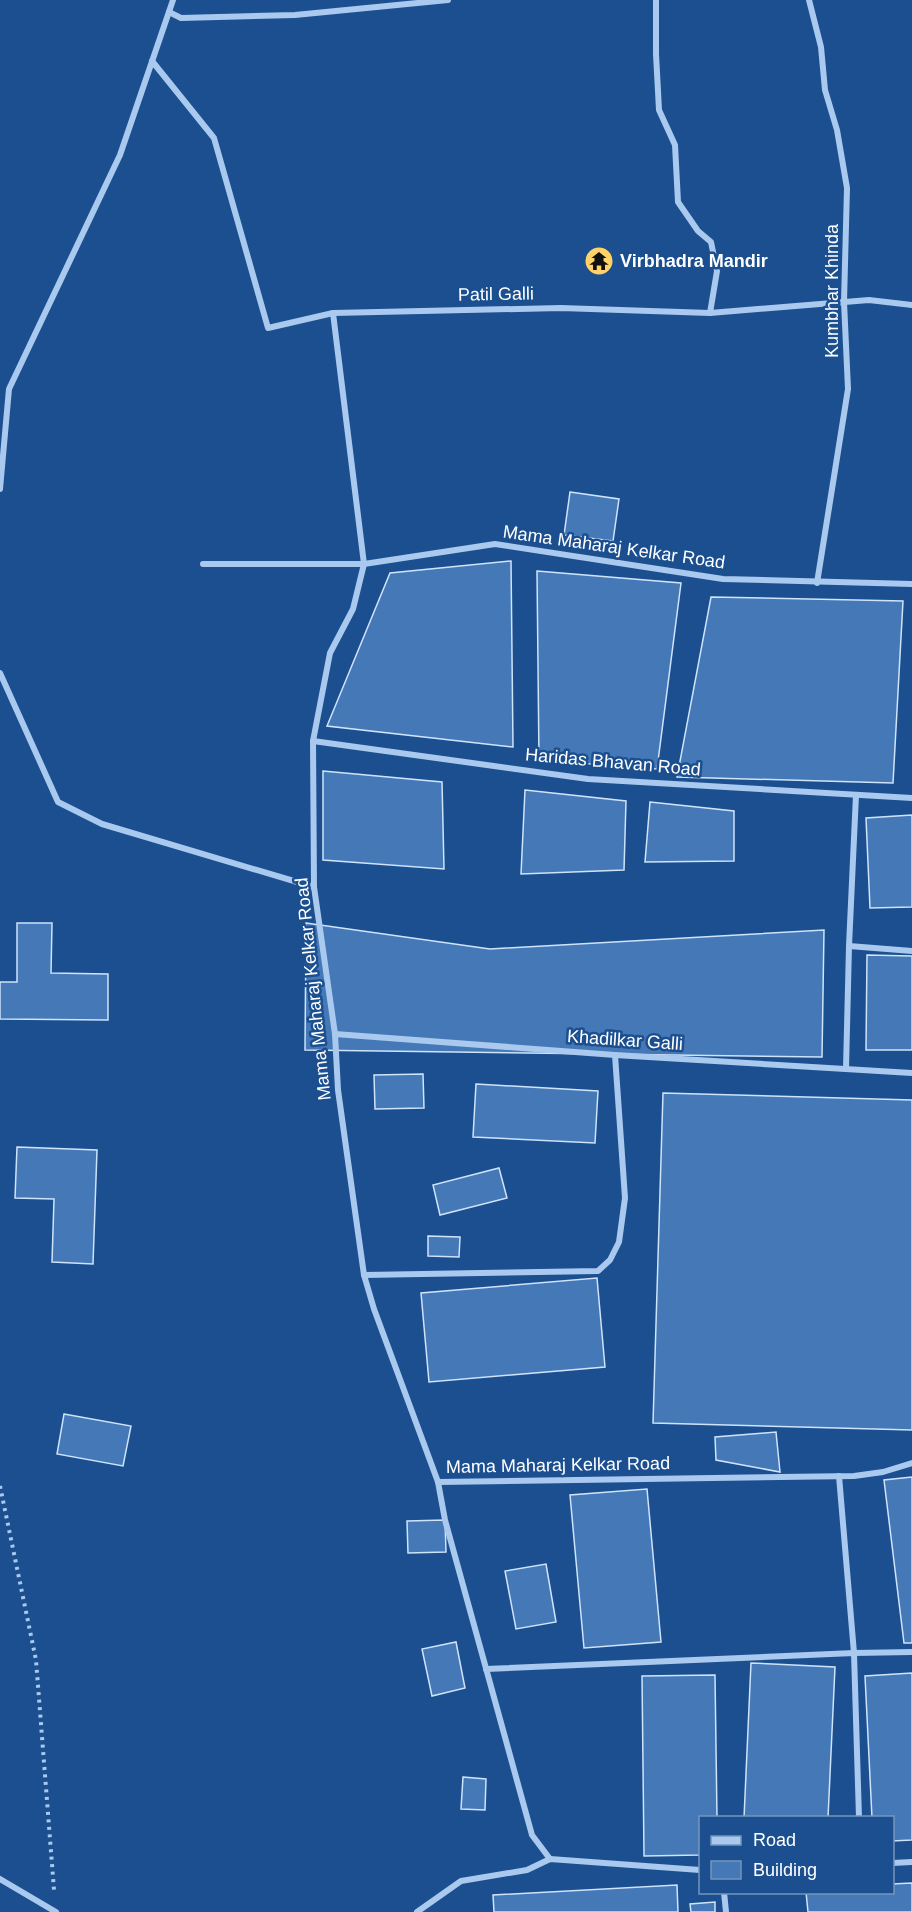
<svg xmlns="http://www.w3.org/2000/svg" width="912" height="1912" viewBox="0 0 912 1912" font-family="Helvetica,sans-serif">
<rect width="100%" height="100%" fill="#1b4f8f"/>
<g fill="#4478b7" stroke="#cfe3fa" stroke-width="1.5">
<polygon points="570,492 619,499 613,541 564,535"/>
<polygon points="511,561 513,747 327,726 390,573"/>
<polygon points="537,571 681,583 657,769 539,760"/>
<polygon points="711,597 903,601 893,783 677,777"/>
<polygon points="323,771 442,782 444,869 323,860"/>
<polygon points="525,790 626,801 624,870 521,874"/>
<polygon points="650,802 734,811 734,861 645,862"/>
<polygon points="912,815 912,907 870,908 866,818"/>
<polygon points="17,923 52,923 51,973 108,974 108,1020 0,1019 0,982 17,982"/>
<polygon points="306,923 490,949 824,930 822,1057 305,1050"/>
<polygon points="867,955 912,956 912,1050 866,1050"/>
<polygon points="423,1074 424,1108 375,1109 374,1075"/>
<polygon points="476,1084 598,1091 595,1143 473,1137"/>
<polygon points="663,1093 912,1100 912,1430 653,1423"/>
<polygon points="17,1147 97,1150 93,1264 52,1262 54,1199 15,1198"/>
<polygon points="499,1168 507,1198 440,1215 433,1185"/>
<polygon points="428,1236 460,1237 459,1257 428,1256"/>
<polygon points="597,1278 605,1367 429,1382 421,1293"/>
<polygon points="64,1414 131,1426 123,1466 57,1454"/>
<polygon points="776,1432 780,1472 716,1460 715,1437"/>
<polygon points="912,1477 912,1643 904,1643 884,1480"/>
<polygon points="647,1489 661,1642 584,1648 570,1495"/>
<polygon points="445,1520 446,1552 408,1553 407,1521"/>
<polygon points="546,1564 556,1622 516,1629 505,1571"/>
<polygon points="456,1642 465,1688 432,1696 422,1649"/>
<polygon points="751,1663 835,1667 828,1818 744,1818"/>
<polygon points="912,1673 912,1840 892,1841 892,1818 872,1818 865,1676"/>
<polygon points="715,1675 717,1818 700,1818 700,1855 644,1856 642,1676"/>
<polygon points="463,1777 486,1779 485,1810 461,1809"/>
<polygon points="912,1883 912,1912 808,1912 806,1892 892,1892 892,1884"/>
<polygon points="677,1885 678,1912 494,1912 493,1895"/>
<polygon points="715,1902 715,1912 691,1912 690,1904"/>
</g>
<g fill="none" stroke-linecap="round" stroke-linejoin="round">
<polyline stroke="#a9c9ee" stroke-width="4" stroke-dasharray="3 4.5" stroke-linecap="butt" points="0,1486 36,1660 54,1890"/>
<g stroke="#a9c9ee" stroke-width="6">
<polyline points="656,0 656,54 659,110 675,145 678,202 698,231 711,242 717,271 710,313"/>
<polyline points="809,0 821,47 825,90 837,130 847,188 844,302 848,389 817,583"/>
<polyline points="169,12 181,18 295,15 448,0"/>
<polyline points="152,61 214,138 268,328 333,313"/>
<polyline points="0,489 9,389 120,155 173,0"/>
<polyline points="203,564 364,564 333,313 561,308 710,313 869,300 912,305"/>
<polyline points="912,584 723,579 495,544 364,564 353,609 330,653 313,741 314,887 335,1034 338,1090 364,1275 374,1309 438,1482 854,1476 883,1472 912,1463"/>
<polyline points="0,673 58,802 102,824 314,887"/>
<polyline points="313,741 588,779 912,798"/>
<polyline points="849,946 912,951"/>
<polyline points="335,1034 615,1055 912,1073"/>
<polyline points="846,1069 849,946 856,795"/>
<polyline points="364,1275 598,1271 610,1260 619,1242 625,1198 615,1055"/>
<polyline points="839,1476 854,1653 912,1652"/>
<polyline points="438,1482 445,1520 532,1835 550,1859"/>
<polyline points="486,1669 854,1653 859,1818"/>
<polyline points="892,1863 912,1862"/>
<polyline points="0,1879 56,1912"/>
<polyline points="724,1892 726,1912"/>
<polyline points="417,1912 461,1881 527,1870 550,1859 700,1870"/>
</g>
</g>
<defs>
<g id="temple-disc" transform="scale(1.5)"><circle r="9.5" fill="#ffd166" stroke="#1b4f8f"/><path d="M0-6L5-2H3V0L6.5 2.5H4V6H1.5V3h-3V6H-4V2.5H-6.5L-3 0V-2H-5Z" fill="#111"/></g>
</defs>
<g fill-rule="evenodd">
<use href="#temple-disc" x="599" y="261"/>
</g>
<g text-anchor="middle" stroke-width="5" stroke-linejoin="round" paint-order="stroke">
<g font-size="18" font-weight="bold" fill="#fff" stroke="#1b4f8f" text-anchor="start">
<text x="620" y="267">Virbhadra Mandir</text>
</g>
<g font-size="18" fill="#fff" stroke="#1b4f8f">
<text transform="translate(832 291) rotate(-90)" y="6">Kumbhar Khinda</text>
<text transform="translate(496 294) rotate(-1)" y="6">Patil Galli</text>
<text transform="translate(614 547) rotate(8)" y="6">Mama Maharaj Kelkar Road</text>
<text transform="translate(613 762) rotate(5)" y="6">Haridas Bhavan Road</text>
<text transform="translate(313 989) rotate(-96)" y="6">Mama Maharaj Kelkar Road</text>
<text transform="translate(625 1040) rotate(4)" y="6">Khadilkar Galli</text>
<text transform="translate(558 1465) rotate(-1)" y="6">Mama Maharaj Kelkar Road</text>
</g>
</g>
<rect x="699" y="1816" width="195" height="78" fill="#1b4f8f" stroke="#7695bc" stroke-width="1.5"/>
<rect x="711" y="1836" width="30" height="9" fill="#a9c9ee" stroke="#7695bc" stroke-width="1.5"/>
<text x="753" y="1846" font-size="18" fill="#ffffff">Road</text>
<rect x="711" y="1861" width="30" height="18" fill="#4478b7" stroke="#7695bc" stroke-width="1.5"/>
<text x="753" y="1876" font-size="18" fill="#ffffff">Building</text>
</svg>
